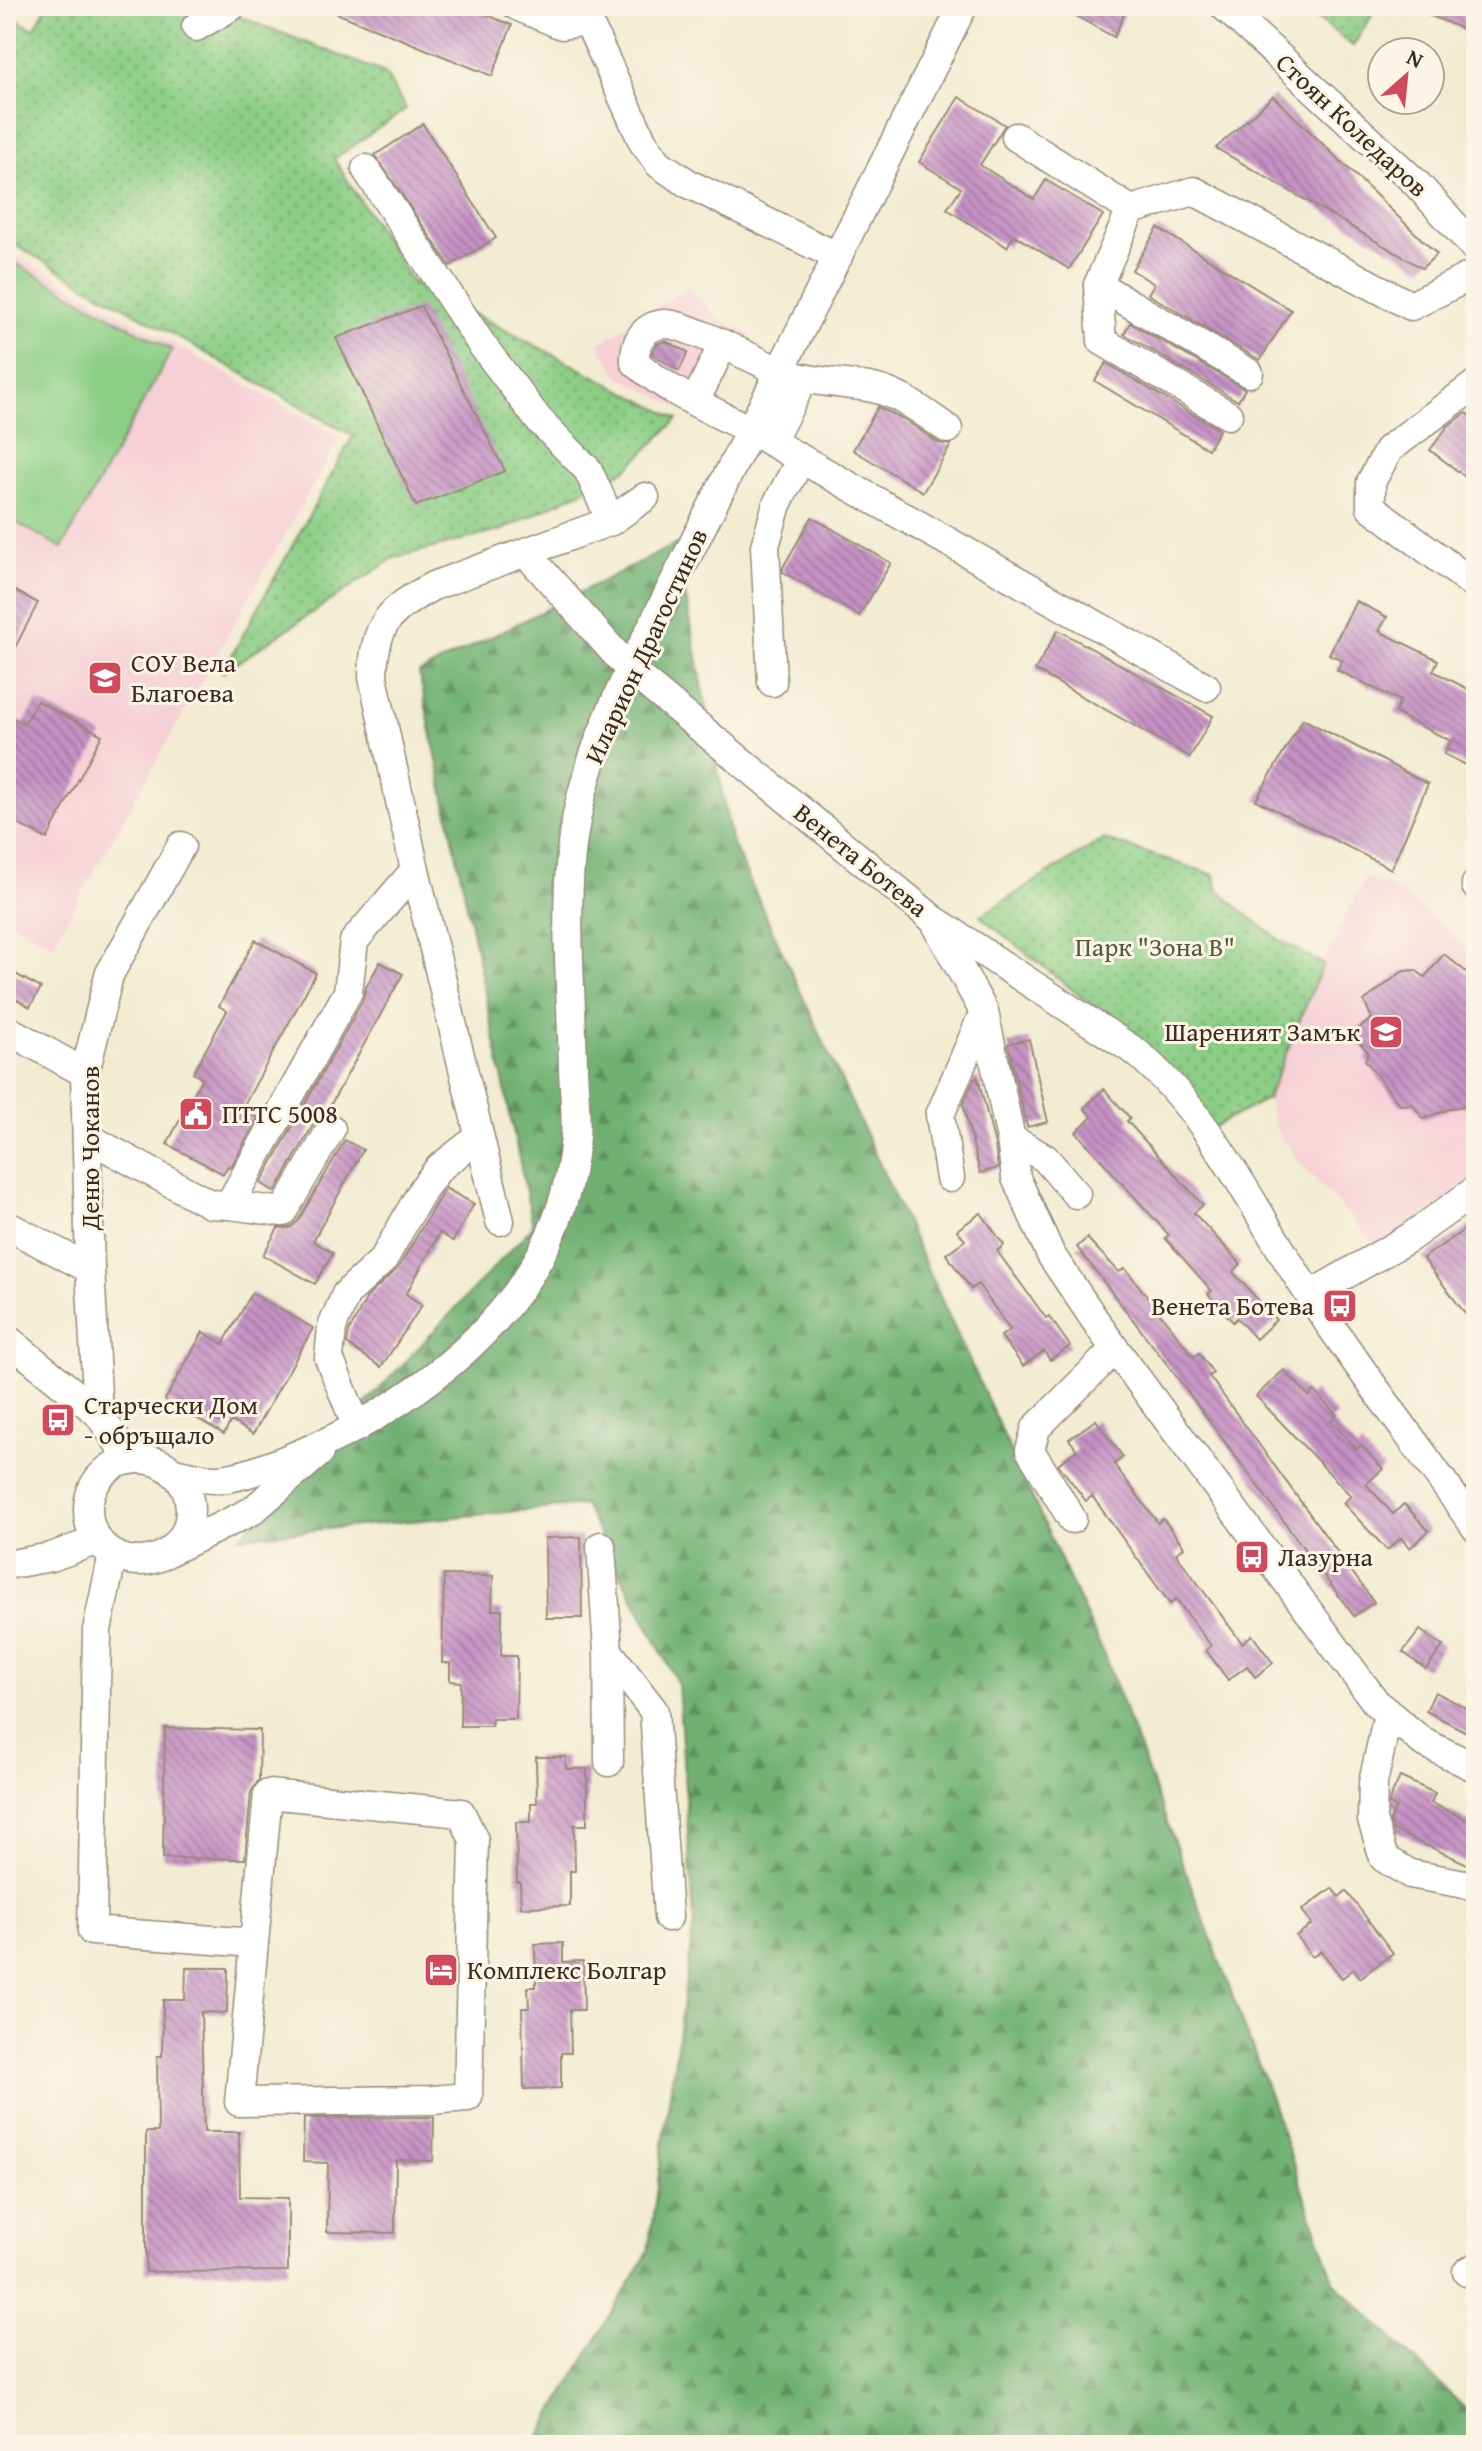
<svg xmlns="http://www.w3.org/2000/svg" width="1482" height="2451" viewBox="0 0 1482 2451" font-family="'Gentium Book Plus',serif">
<defs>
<pattern id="grass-dots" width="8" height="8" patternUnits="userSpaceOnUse" patternTransform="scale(2)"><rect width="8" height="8" fill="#8bce86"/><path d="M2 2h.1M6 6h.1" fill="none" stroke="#73a76d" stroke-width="1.8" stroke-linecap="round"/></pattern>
<pattern id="forest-firs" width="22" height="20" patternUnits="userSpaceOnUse" patternTransform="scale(2)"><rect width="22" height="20" fill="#70b173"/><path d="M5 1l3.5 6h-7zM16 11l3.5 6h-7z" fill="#5d905e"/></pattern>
<pattern id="building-back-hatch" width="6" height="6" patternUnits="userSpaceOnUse" patternTransform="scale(2)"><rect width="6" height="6" fill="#c591c4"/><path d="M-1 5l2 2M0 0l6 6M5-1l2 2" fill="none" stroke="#a1779f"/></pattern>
</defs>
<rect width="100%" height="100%" fill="#fcf5e5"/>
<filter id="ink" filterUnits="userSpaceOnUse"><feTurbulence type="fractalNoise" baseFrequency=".0125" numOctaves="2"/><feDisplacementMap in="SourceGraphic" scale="16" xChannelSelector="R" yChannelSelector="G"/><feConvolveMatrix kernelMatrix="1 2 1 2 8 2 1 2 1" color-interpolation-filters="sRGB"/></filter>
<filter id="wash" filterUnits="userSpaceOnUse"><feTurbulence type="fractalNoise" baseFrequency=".006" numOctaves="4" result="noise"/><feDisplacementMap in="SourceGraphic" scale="32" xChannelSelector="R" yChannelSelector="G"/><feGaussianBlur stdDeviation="1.8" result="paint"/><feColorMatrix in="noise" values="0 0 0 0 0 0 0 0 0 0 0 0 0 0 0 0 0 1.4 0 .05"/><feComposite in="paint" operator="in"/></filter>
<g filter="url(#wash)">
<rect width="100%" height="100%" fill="#f3ecd3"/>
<g fill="#f6cfd7">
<polygon points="6,250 340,437 53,944 6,919"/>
<polygon points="689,287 718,319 751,334 707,422 619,376 598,344"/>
<polygon points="1366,876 1408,896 1476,957 1476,1178 1378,1248 1296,1158 1277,1131 1267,1099 1323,964"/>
</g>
<g fill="url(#grass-dots)" stroke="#637c52" stroke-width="2">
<polygon points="47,6 225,6 225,11 385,73 406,109 334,159 412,282 678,419 627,469 502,530 394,558 222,673 353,436 6,240 6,15 34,29"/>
<polygon points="1302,6 1378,6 1353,46"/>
<polygon points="1103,839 1215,875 1217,888 1238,908 1281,941 1323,964 1267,1099 1213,1127 1164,1063 980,916"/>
</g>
<polygon fill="url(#forest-firs)" stroke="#566e48" stroke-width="2" points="676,544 731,840 1102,1650 1261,2071 1335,2283 1476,2419 1476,2445 534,2445 648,2252 694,1922 678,1684 584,1505 240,1537 533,1226 419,673"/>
<polygon fill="#8bce86" stroke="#637c52" stroke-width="2" points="6,258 172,350 62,548 6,517"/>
<g id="blocks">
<g fill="url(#building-back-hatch)">
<polygon points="319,6 465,6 512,25 492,76"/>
<polygon points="1058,6 1128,6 1114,37"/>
<polygon points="1409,6 1476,6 1476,35"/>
<polygon points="1273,96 1437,254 1422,268 1216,148"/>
<polygon points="959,97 1005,125 980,165 1034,199 1046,180 1103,215 1069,269 1014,235 1007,247 947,209 961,188 919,162"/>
<polygon points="423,124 496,238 450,266 375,155"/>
<polygon points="1158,228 1291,310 1260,360 1148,294 1154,284 1132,270"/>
<polygon points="421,306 505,471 416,506 336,338"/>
<polygon points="1130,323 1245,389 1238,401 1124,334"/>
<polygon points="665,341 688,352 679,371 652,354 657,344"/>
<polygon points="1106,363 1219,430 1208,449 1095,381"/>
<polygon points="878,407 904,419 939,443 951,445 923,492 853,450"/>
<polygon points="1466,413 1476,420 1476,485 1430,450 1448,426"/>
<polygon points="812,517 891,563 859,616 783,572 783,567"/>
<polygon points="6,586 38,603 6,665"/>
<polygon points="1356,601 1387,617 1379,631 1438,660 1433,671 1476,693 1476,770 1444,754 1451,741 1395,713 1400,701 1337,670 1342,660 1329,654"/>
<polygon points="1058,630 1213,716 1190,757 1035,670"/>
<polygon points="37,701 102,735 47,839 6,818 6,761 14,745 6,741 6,714 24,724"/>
<polygon points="1303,719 1428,784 1391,869 1256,800"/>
<polygon points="255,940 316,973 242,1109 258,1118 231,1167 228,1166 223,1174 167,1144 202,1078 193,1073 227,1011 219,1006"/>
<polygon points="1444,954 1476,980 1476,1104 1452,1108 1423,1119 1413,1104 1400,1105 1365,1060 1369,1053 1352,1034 1372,1018 1364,1001 1403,971 1415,970 1425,977"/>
<polygon points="380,962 403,974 326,1113 316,1120 275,1192 261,1183 363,1000 366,987"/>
<polygon points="6,969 41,988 30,1007 6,993"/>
<polygon points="1029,1039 1048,1122 1027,1127 1008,1044"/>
<polygon points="978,1078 995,1145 998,1168 980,1173 963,1104 974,1079"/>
<polygon points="1104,1089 1130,1118 1127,1121 1203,1205 1194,1213 1241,1264 1233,1272 1276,1320 1256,1339 1237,1318 1233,1322 1208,1294 1212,1291 1165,1238 1169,1235 1076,1132 1092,1117 1084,1108"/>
<polygon points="345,1140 363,1150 313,1241 333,1253 315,1284 263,1255 278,1228 290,1228 298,1221"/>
<polygon points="445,1188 474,1204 453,1241 440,1233 406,1294 422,1305 381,1367 347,1344 349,1331 367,1297 398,1268"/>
<polygon points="981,1213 1004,1245 997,1251 1046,1318 1049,1316 1070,1346 1050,1360 1044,1351 1023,1366 1001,1336 1010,1330 978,1284 971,1289 946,1254 965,1240 957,1230"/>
<polygon points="1476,1222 1476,1328 1423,1258"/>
<polygon points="1087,1238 1119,1272 1125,1268 1194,1357 1199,1353 1213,1373 1209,1376 1374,1602 1354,1616 1173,1372 1077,1247"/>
<polygon points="252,1293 313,1328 253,1434 231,1421 224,1434 165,1400 203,1332 223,1344"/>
<polygon points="1284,1370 1309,1396 1314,1391 1337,1415 1331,1421 1357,1449 1361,1445 1383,1469 1366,1484 1393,1514 1404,1504 1429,1531 1410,1548 1401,1538 1387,1550 1343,1503 1351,1496 1256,1396"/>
<polygon points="1096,1420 1123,1457 1114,1464 1158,1523 1163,1519 1184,1547 1176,1554 1242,1643 1252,1635 1273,1663 1255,1677 1247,1666 1228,1680 1206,1650 1211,1646 1176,1599 1170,1604 1092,1496 1086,1501 1058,1464 1077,1450 1069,1439"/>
<polygon points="581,1537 582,1618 546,1618 545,1538"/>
<polygon points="444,1575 493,1576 492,1610 502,1610 501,1656 517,1656 516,1719 492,1719 491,1726 460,1726 461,1682 450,1681 450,1663 442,1663"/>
<polygon points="1420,1630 1443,1646 1426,1669 1403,1652"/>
<polygon points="1435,1692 1476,1713 1476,1737 1426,1711"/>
<polygon points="165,1728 260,1730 259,1780 251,1792 245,1859 163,1858"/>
<polygon points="536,1757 566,1757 566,1769 587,1769 587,1825 574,1825 575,1871 570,1871 570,1906 521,1907 520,1882 517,1882 516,1822 531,1822 531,1803 537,1803"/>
<polygon points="1400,1777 1435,1793 1431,1803 1476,1824 1476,1868 1393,1830 1390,1821 1396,1807 1389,1804 1390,1798"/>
<polygon points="1332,1888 1339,1897 1346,1891 1393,1953 1360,1978 1354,1969 1342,1978 1321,1951 1312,1957 1296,1936 1312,1924 1302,1910"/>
<polygon points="563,1943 563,1962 583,1961 584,2010 570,2010 571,2053 561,2053 561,2088 524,2089 522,2008 529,2008 528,1987 536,1987 535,1944"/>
<polygon points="186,1968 228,1968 227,2013 201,2012 204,2132 239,2132 240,2197 288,2198 288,2271 146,2272 146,2132 158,2132 157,2056 162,2056 163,2000 185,2000"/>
<polygon points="434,2117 433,2161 396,2160 395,2233 327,2232 328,2163 303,2162 304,2118"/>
</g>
</g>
</g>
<g filter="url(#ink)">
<use href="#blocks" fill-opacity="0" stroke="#978b78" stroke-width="2"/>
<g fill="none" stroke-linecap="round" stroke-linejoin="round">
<g stroke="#978b78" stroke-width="31">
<g id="minor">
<polyline points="517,6 562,25 588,21"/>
<polyline points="581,6 643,142 659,164 689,184 838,257"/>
<polyline points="1224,6 1416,183 1476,249"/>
<polyline points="196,27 232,6"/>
<polyline points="1016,137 1131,210"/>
<polyline points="366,169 482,345 538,419 588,470 611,521"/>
<polyline points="1098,285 1249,373"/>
<polyline points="1476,384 1389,449 1371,482 1371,507 1476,586"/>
<polyline points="695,402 723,344"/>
<polyline points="1228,415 1102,341 1098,285 1131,210 1194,191 1411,306 1476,273"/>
<path d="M948,429C925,413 901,394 873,388C842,382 807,383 777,370C754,360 684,322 664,324C643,326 634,343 635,362C668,392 711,410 750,430L1206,687"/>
<polyline points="771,442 804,378"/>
<path d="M526,553L630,670L934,920L1136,1052C1213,1117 1254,1212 1309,1294C1362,1374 1421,1450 1476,1528"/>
<polyline points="772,682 765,546 777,504 801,459"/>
<polyline points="1476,884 1476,886"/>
<polyline points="936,924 984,1012 1011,1139 1016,1178 1051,1255 1105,1335 1377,1704 1423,1742 1476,1768"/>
<polyline points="6,1029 85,1073"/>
<polyline points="87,1137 210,1204 229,1205 348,992 354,941 415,870"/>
<polyline points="1011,1139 1045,1158 1076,1194"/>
<polyline points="950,1178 940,1115 984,1012"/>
<polyline points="229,1205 283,1212 331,1129"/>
<path d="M500,1221L415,870L373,677C374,625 388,610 433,586L611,521L645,497"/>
<polyline points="6,1225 90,1269"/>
<polyline points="1310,1295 1409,1238 1476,1190"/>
<polyline points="6,1338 98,1413"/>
<polyline points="357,1427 329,1358 332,1327 346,1294 383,1260 423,1189 439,1168 479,1137"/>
<circle cx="139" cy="1510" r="51"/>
<polyline points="130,1460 98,1413 90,1269 85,1073 109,975 181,846"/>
<path d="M173,1472C187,1474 201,1479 215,1479C250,1480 345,1435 377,1415C482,1352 565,1264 575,1137C577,1115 574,1092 573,1070C572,1002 565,932 570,865C575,795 600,732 630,670L963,6"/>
<polyline points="1072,1519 1030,1450 1036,1428 1115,1349"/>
<polyline points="601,1546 608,1651 654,1711 668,1917"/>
<polyline points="172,1550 252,1511 319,1453"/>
<polyline points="113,1554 97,1630 92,1931 254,1943"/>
<polyline points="6,1565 51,1557 98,1540"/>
<polyline points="608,1651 609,1762"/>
<polyline points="1388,1714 1373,1783 1372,1820 1384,1858 1410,1874 1476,1886"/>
<polygon points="268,1794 461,1813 474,1840 468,2097 432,2100 239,2102"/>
<polyline points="1467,2272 1476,2267"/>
</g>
</g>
<use href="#minor" stroke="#fff" stroke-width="28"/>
</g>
</g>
<defs>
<g id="school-square" transform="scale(1.8)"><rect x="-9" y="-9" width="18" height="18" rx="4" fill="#d1495b" stroke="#fcf5e5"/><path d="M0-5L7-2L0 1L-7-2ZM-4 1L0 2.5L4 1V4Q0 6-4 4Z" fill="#fff"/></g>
<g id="civic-square" transform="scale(1.8)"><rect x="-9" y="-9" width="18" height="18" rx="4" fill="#d1495b" stroke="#fcf5e5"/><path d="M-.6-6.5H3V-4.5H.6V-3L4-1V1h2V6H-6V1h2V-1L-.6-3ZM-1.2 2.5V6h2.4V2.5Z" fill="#fff"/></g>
<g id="bus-square" transform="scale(1.8)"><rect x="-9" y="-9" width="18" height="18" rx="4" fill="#d1495b" stroke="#fcf5e5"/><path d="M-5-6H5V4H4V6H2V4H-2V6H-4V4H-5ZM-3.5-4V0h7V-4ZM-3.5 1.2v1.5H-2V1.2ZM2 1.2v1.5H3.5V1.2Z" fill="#fff"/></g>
<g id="hotel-square" transform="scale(1.8)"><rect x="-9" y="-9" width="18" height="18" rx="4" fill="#d1495b" stroke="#fcf5e5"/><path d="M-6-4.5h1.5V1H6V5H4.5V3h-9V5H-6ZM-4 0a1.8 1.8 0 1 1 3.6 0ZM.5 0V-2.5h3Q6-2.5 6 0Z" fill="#fff"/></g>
</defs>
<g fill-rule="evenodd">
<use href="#school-square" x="105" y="678"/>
<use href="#school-square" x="1386" y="1032"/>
<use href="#civic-square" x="196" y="1114"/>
<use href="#bus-square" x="1340" y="1306"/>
<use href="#bus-square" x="58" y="1420"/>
<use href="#bus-square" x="1252" y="1557"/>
<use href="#hotel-square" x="441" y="1970"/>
</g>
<g text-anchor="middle" stroke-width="6" stroke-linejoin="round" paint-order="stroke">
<g font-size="26" fill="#3b2a1e" stroke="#fcf5e5">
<text transform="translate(1352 125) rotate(43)" y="9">Стоян Коледаров</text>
<text transform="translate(646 646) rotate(-65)" y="9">Иларион Драгостинов</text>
<text transform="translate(861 860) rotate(39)" y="9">Венета Ботева</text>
<text transform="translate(90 1148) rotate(-90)" y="9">Деню Чоканов</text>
</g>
<g font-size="26" fill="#3b2a1e" stroke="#fcf5e5" text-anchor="start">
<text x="131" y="672">СОУ Вела<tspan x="131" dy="30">Благоева</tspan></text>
<text x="1360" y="1041" text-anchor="end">Шареният Замък</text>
<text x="222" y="1123">ПТТС 5008</text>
<text x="1314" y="1315" text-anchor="end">Венета Ботева</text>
<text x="84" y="1414">Старчески Дом<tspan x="84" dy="30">- обръщало</tspan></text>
<text x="1278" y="1566">Лазурна</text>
<text x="467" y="1979">Комплекс Болгар</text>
</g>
<g font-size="26" fill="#535b3d" stroke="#fcf5e5">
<text x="1155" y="956">Парк "Зона В"</text>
</g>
</g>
<rect width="1482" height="2451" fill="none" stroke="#fcf5e5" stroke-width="32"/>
<g transform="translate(1406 76) rotate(27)"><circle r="38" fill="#fcf5e5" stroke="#afa495" stroke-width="2"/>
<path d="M0-6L14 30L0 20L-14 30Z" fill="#d1495b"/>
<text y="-12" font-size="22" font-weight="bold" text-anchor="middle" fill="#3b2a1e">N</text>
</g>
</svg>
